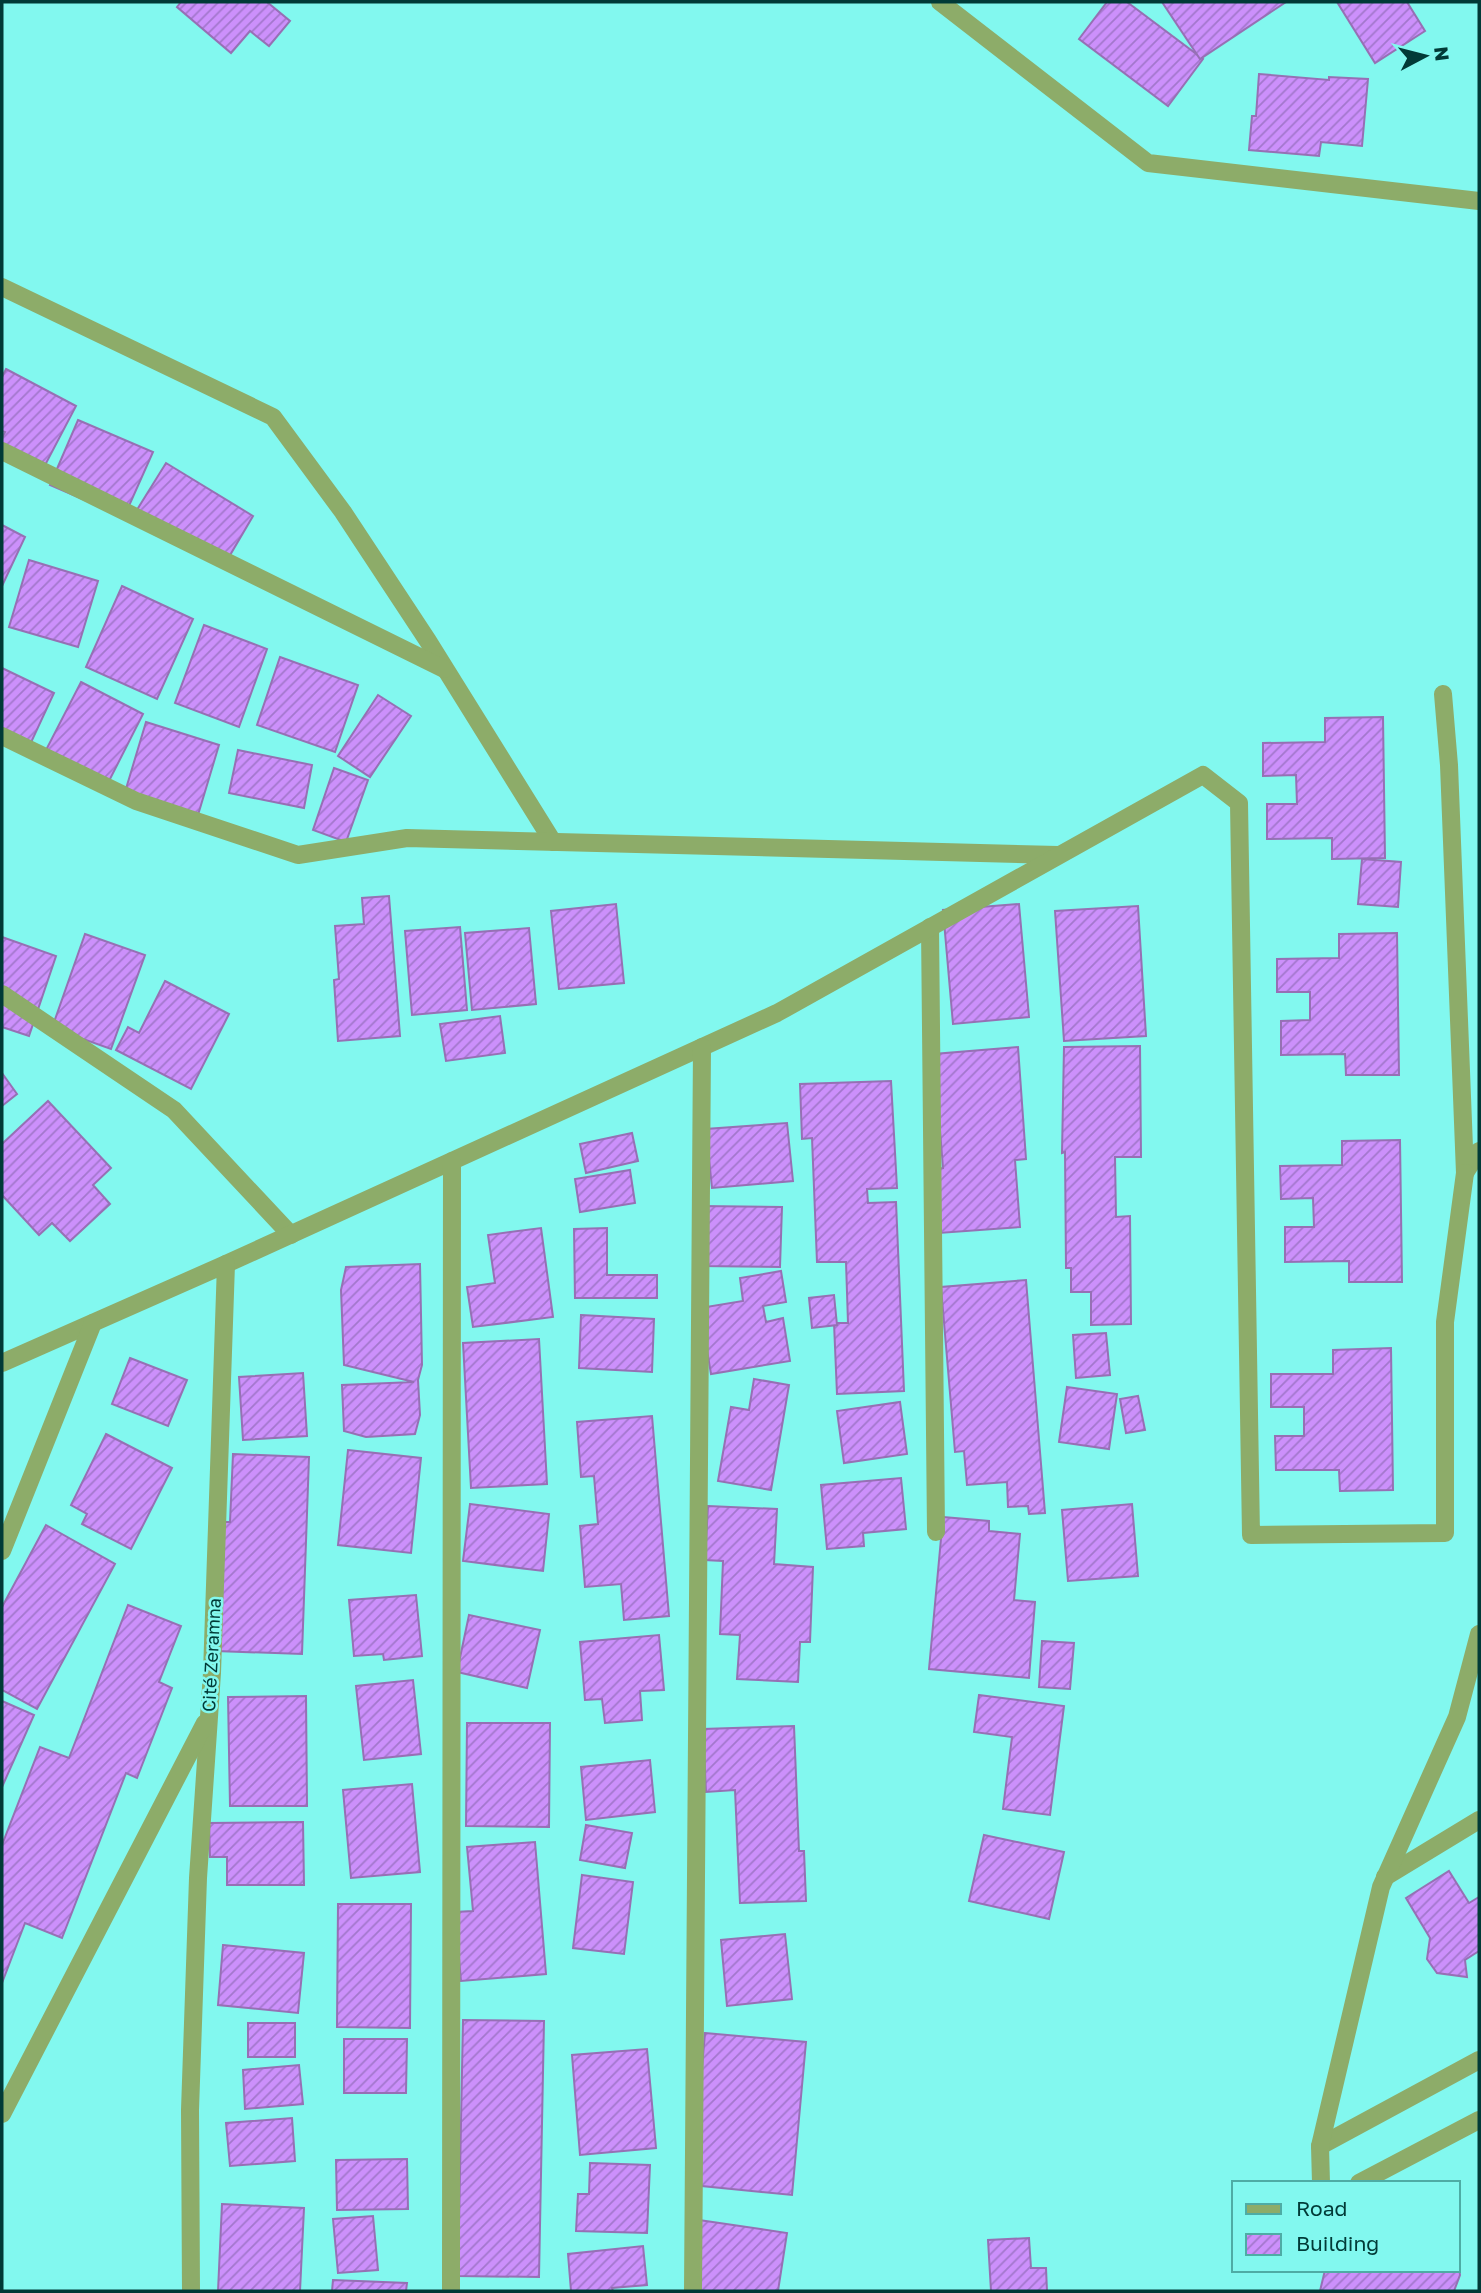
<svg xmlns="http://www.w3.org/2000/svg" width="1481" height="2293" viewBox="0 0 1481 2293" font-family="'Golos Text',sans-serif">
<defs>
<pattern id="building-hatch" width="6" height="6" patternUnits="userSpaceOnUse" patternTransform="scale(1.75)"><rect width="6" height="6" fill="#cc90fb"/><path d="M-1 1l2-2M0 6l6-6M5 7l2-2" fill="none" stroke="#a377cc"/></pattern>
</defs>
<rect width="100%" height="100%" fill="#82f8ef"/>
<g fill="url(#building-hatch)" stroke="#9670b4" stroke-width="2">
<polygon points="181,2 267,2 290,21 269,46 250,31 231,53 177,7"/>
<polygon points="1107,2 1127,2 1203,59 1168,106 1079,39"/>
<polygon points="1162,2 1286,2 1200,59"/>
<polygon points="1337,2 1407,2 1425,31 1375,63"/>
<polygon points="1259,74 1329,80 1329,77 1368,79 1362,146 1321,142 1319,156 1249,150 1252,116 1256,116"/>
<polygon points="6,369 76,406 42,471 2,449 2,438 5,432 2,431 2,377"/>
<polygon points="78,420 153,452 124,517 50,485"/>
<polygon points="166,463 253,516 223,567 135,513"/>
<polygon points="2,525 25,537 2,586"/>
<polygon points="29,560 98,581 78,647 9,627"/>
<polygon points="122,586 193,619 157,699 86,667"/>
<polygon points="204,625 267,649 239,727 175,703"/>
<polygon points="280,657 358,685 335,752 257,725"/>
<polygon points="2,668 54,693 28,749 2,736"/>
<polygon points="81,682 143,714 109,781 46,750"/>
<polygon points="378,695 411,716 370,777 338,756"/>
<polygon points="1383,717 1385,858 1332,859 1332,838 1267,839 1267,804 1297,804 1296,775 1263,776 1263,743 1325,742 1325,718"/>
<polygon points="146,722 219,745 198,815 125,792"/>
<polygon points="238,750 312,765 304,808 229,793"/>
<polygon points="334,768 368,780 346,842 313,830"/>
<polygon points="1362,859 1401,862 1398,907 1358,904"/>
<polygon points="389,896 400,1036 338,1041 334,980 339,979 335,926 364,924 362,898"/>
<polygon points="616,904 624,983 559,989 551,911"/>
<polygon points="1019,904 1029,1017 953,1024 943,910"/>
<polygon points="1138,906 1146,1036 1064,1041 1055,911"/>
<polygon points="460,927 467,1010 412,1015 405,931"/>
<polygon points="529,928 536,1004 472,1010 465,933"/>
<polygon points="1397,933 1399,1075 1346,1075 1345,1054 1281,1055 1281,1021 1310,1020 1310,992 1277,992 1277,959 1339,958 1339,934"/>
<polygon points="85,934 145,955 111,1049 52,1028"/>
<polygon points="2,937 56,956 29,1036 2,1027"/>
<polygon points="165,981 229,1014 191,1089 116,1050 128,1027 139,1033"/>
<polygon points="500,1016 505,1053 446,1061 440,1024"/>
<polygon points="1140,1046 1141,1157 1115,1157 1116,1217 1130,1216 1131,1324 1091,1325 1091,1292 1071,1292 1071,1268 1066,1268 1065,1152 1062,1153 1064,1047"/>
<polygon points="1018,1047 1026,1159 1015,1160 1020,1227 939,1233 934,1169 943,1168 934,1054"/>
<polygon points="2,1073 17,1094 2,1106"/>
<polygon points="891,1081 897,1188 867,1189 868,1203 896,1202 904,1391 837,1394 834,1323 848,1323 846,1262 817,1262 812,1138 802,1139 800,1084"/>
<polygon points="48,1101 111,1168 93,1185 110,1204 70,1241 52,1223 39,1235 2,1195 2,1144"/>
<polygon points="787,1123 793,1181 712,1188 706,1129"/>
<polygon points="632,1133 638,1161 586,1173 580,1144"/>
<polygon points="1400,1140 1402,1282 1349,1282 1349,1261 1285,1262 1285,1227 1314,1227 1313,1198 1281,1199 1280,1166 1342,1165 1342,1141"/>
<polygon points="630,1170 635,1203 580,1212 575,1179"/>
<polygon points="701,1206 782,1207 780,1267 700,1266"/>
<polygon points="541,1228 553,1317 473,1327 467,1287 495,1283 488,1235"/>
<polygon points="607,1228 607,1275 657,1275 657,1298 575,1298 574,1229"/>
<polygon points="420,1264 422,1365 418,1380 420,1415 415,1434 366,1437 344,1431 342,1385 414,1382 344,1365 341,1290 346,1267"/>
<polygon points="781,1271 786,1302 763,1306 766,1322 783,1318 790,1361 711,1374 700,1308 743,1301 740,1278"/>
<polygon points="1026,1280 1045,1513 1029,1514 1028,1506 1008,1507 1007,1482 967,1485 964,1451 955,1452 941,1287"/>
<polygon points="834,1295 837,1325 812,1328 809,1298"/>
<polygon points="581,1315 654,1319 652,1372 579,1368"/>
<polygon points="1106,1333 1110,1375 1076,1378 1073,1335"/>
<polygon points="539,1339 547,1484 471,1488 463,1343"/>
<polygon points="1391,1348 1393,1490 1340,1491 1339,1470 1276,1470 1275,1436 1304,1436 1304,1407 1271,1407 1271,1374 1333,1374 1333,1350"/>
<polygon points="130,1358 187,1380 168,1426 112,1404"/>
<polygon points="303,1373 307,1436 243,1440 239,1377"/>
<polygon points="754,1379 789,1385 771,1490 718,1481 731,1407 749,1410"/>
<polygon points="1067,1387 1117,1394 1109,1449 1059,1442"/>
<polygon points="1138,1396 1145,1430 1126,1433 1120,1399"/>
<polygon points="900,1402 907,1454 844,1463 837,1411"/>
<polygon points="652,1416 669,1616 624,1620 621,1584 585,1587 580,1526 598,1524 594,1476 581,1477 577,1422"/>
<polygon points="106,1434 172,1468 131,1549 82,1524 87,1514 71,1505"/>
<polygon points="348,1450 421,1458 411,1553 338,1545"/>
<polygon points="233,1454 309,1457 302,1654 216,1651 224,1522 230,1522"/>
<polygon points="901,1478 906,1529 863,1533 864,1546 827,1549 821,1485"/>
<polygon points="470,1504 549,1514 543,1571 463,1561"/>
<polygon points="1132,1504 1138,1576 1068,1581 1062,1510"/>
<polygon points="708,1506 777,1509 774,1564 813,1567 810,1642 800,1642 798,1682 737,1679 740,1635 720,1634 723,1561 705,1560"/>
<polygon points="943,1517 989,1521 989,1531 1020,1534 1014,1600 1035,1602 1029,1678 929,1669"/>
<polygon points="46,1525 115,1564 37,1709 2,1690 2,1607"/>
<polygon points="416,1595 422,1656 384,1660 383,1654 354,1656 349,1600"/>
<polygon points="128,1605 181,1626 159,1682 172,1688 137,1778 126,1773 62,1938 25,1923 2,1983 2,1845 40,1747 69,1758"/>
<polygon points="469,1615 540,1630 527,1688 457,1672"/>
<polygon points="659,1635 664,1690 640,1691 642,1720 605,1723 602,1699 585,1700 580,1642"/>
<polygon points="1042,1641 1074,1643 1070,1689 1039,1687"/>
<polygon points="413,1680 421,1754 364,1760 356,1686"/>
<polygon points="979,1695 1064,1706 1050,1815 1003,1809 1012,1737 974,1732"/>
<polygon points="306,1696 307,1806 230,1806 228,1697"/>
<polygon points="2,1701 34,1715 2,1787"/>
<polygon points="467,1723 550,1723 549,1827 466,1826"/>
<polygon points="794,1726 799,1851 804,1851 806,1901 740,1903 735,1790 706,1792 703,1729"/>
<polygon points="650,1760 655,1812 586,1820 581,1767"/>
<polygon points="412,1784 420,1872 351,1878 343,1790"/>
<polygon points="303,1822 304,1885 227,1885 227,1857 210,1857 209,1823"/>
<polygon points="586,1825 632,1833 625,1868 580,1860"/>
<polygon points="984,1835 1064,1852 1049,1919 969,1901"/>
<polygon points="535,1842 546,1974 461,1981 455,1912 473,1911 467,1847"/>
<polygon points="1449,1871 1469,1903 1479,1897 1479,1951 1465,1960 1467,1977 1437,1973 1427,1959 1430,1938 1406,1898"/>
<polygon points="582,1875 633,1882 624,1954 573,1948"/>
<polygon points="338,1904 411,1904 410,2028 337,2027"/>
<polygon points="785,1934 792,1999 727,2006 721,1940"/>
<polygon points="223,1945 304,1953 298,2013 218,2005"/>
<polygon points="463,2020 544,2021 539,2277 458,2276"/>
<rect x="248" y="2023" width="47" height="34"/>
<polygon points="705,2033 806,2042 792,2195 692,2185"/>
<polygon points="344,2039 407,2039 406,2093 344,2093"/>
<polygon points="647,2049 656,2148 580,2155 572,2055"/>
<polygon points="299,2065 303,2104 245,2109 243,2070"/>
<polygon points="292,2118 295,2161 230,2166 226,2123"/>
<polygon points="407,2159 408,2209 337,2210 336,2160"/>
<polygon points="590,2163 650,2165 647,2233 576,2231 578,2194 589,2194"/>
<polygon points="222,2204 304,2208 300,2291 218,2291"/>
<polygon points="373,2216 378,2270 338,2273 333,2219"/>
<polygon points="699,2220 787,2233 778,2291 689,2291"/>
<polygon points="1029,2238 1031,2268 1046,2268 1047,2291 991,2291 988,2240"/>
<polygon points="643,2246 647,2285 612,2288 613,2291 571,2291 568,2254"/>
<polygon points="1458,2256 1460,2275 1454,2291 1320,2291 1325,2270 1458,2270"/>
<polygon points="333,2280 407,2283 406,2291 332,2291"/>
</g>
<g fill="none" stroke-linecap="round" stroke-linejoin="round">
<g stroke="#8dac69" stroke-width="18">
<polyline points="940,2 1148,163 1479,201"/>
<polyline points="2,287 273,417 343,512 428,641 553,842"/>
<polyline points="2,451 444,669"/>
<polyline points="1443,694 1449,765 1465,1173 1479,1151"/>
<polyline points="2,736 136,801 298,855 407,838 1058,855"/>
<polyline points="930,927 936,1532"/>
<polyline points="2,994 174,1110 291,1235"/>
<polyline points="226,1264 777,1013 1203,775 1239,803 1251,1535 1445,1533 1445,1322 1465,1173"/>
<polyline points="2,1363 226,1264 212,1673 198,1878 190,2110 191,2291"/>
<polyline points="2,1551 93,1323"/>
<polyline points="1385,1877 1479,1820"/>
<polyline points="2,2114 205,1723"/>
<polyline points="1320,2146 1479,2060"/>
<polyline points="1321,2183 1320,2146 1381,1887 1457,1717 1479,1634"/>
<polyline points="1359,2183 1479,2120"/>
<polyline points="451,2291 452,1161"/>
<polyline points="693,2291 702,1047"/>
</g>
</g>
<g text-anchor="middle" stroke-width="5" stroke-linejoin="round" paint-order="stroke">
<g font-size="18" fill="#013a37" stroke="#82f8ef">
<text transform="translate(212 1655) rotate(-87)" y="6">Cité Zeramna</text>
</g>
</g>
<rect width="1481" height="2293" fill="none" stroke="#013a37" stroke-width="7"/>
<rect x="1232" y="2181" width="228" height="91" fill="#82f8ef" stroke="#4eaca5" stroke-width="2"/>
<rect x="1246" y="2204" width="35" height="10" fill="#8dac69" stroke="#4eaca5" stroke-width="2"/>
<text x="1296" y="2216" font-size="21" fill="#013a37">Road</text>
<rect x="1246" y="2234" width="35" height="21" fill="url(#building-hatch)" stroke="#4eaca5" stroke-width="2"/>
<text x="1296" y="2251" font-size="21" fill="#013a37">Building</text>
<g transform="translate(1425 56) rotate(83)" stroke="#82f8ef" stroke-width="5" paint-order="stroke">
<path d="M0-5L12 26L0 18L-12 26Z" fill="#013a37"/>
<text y="-10" font-size="19" font-weight="bold" text-anchor="middle" fill="#013a37">N</text>
</g>
</svg>
